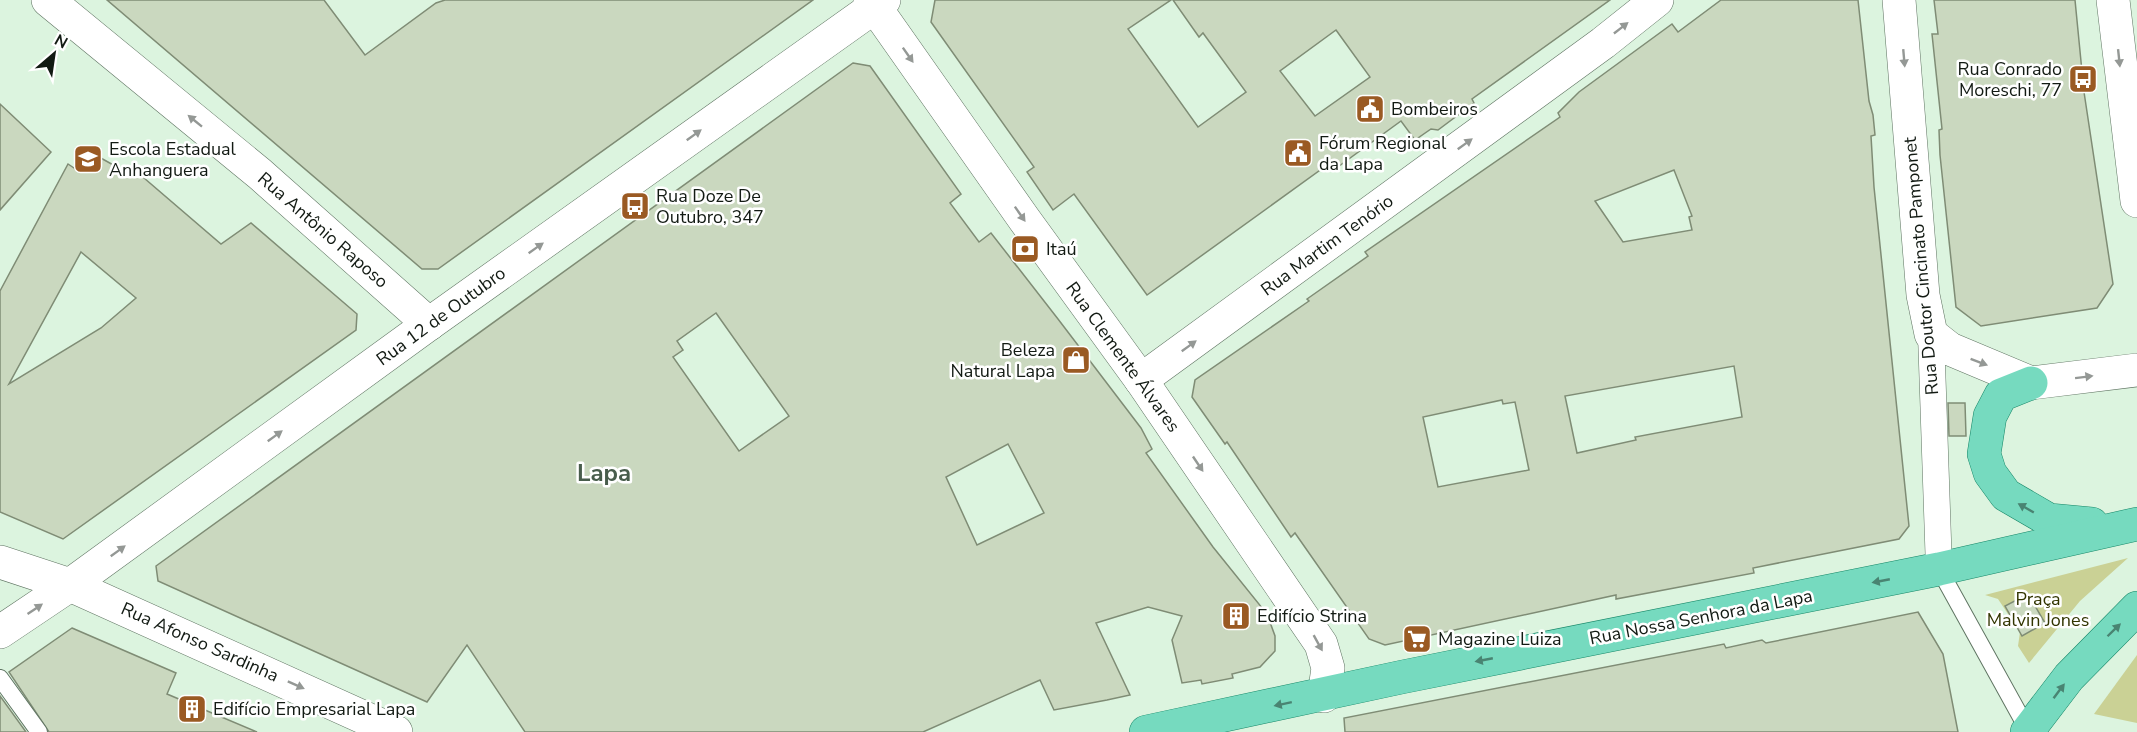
<svg xmlns="http://www.w3.org/2000/svg" width="2137" height="732" viewBox="0 0 2137 732" font-family="'Nunito Sans',sans-serif">
<rect width="100%" height="100%" fill="#dcf4df"/>
<g fill="#cad195">
<polygon points="2128,558 2080,601 2029,663 2018,646 2020,632 1998,599 1985,595"/>
<polygon points="2137,655 2137,723 2094,714"/>
</g>
<g fill="#cad8bf" stroke="#7f8c75" stroke-width="1.5" fill-rule="evenodd">
<polygon points="107,0 324,0 365,55 436,3 445,0 813,0 438,269 422,269"/>
<path d="M935,0H1171L1128,29L1198,127L1246,92L1203,33L1199,37L1173,0H1610L1472,99L1474,103L1438,130L1431,129L1415,140L1401,121L1335,169L1330,163L1147,295L1074,194L1053,210L1027,172L1034,167L931,22ZM1336,30L1370,77L1315,116L1280,71Z"/>
<path d="M1721,0H1858L1869,101L1873,115L1875,135L1871,136L1874,187L1909,526L1899,539L1753,568L1754,573L1616,599V595L1385,645L1369,639L1295,533L1291,537L1227,442L1225,444L1192,397L1195,380L1309,301L1307,299L1368,256L1365,252L1560,117L1558,113L1579,92L1672,24L1678,32ZM1674,170L1692,216L1689,217L1692,230L1623,242L1595,201ZM1734,366L1742,417L1635,437L1636,440L1577,453L1565,396ZM1502,400L1503,404L1515,402L1529,470L1438,487L1423,417Z"/>
<polygon points="1934,0 2075,0 2084,92 2113,284 2097,308 1981,326 1956,307 1940,155 1939,130 1942,129 1932,34 1938,34"/>
<path d="M853,63L870,66L961,194L950,203L979,242L991,233L1058,319L1141,428L1152,449L1146,453L1213,547L1267,614L1275,636V651L1260,667L1232,674L1233,678L1202,684L1201,680L1182,683L1172,640L1182,616L1148,607L1096,623L1130,695L1107,700L1054,710L1040,680L923,732H525L467,645L427,702L158,581L156,566ZM716,313L789,416L739,451L673,357L683,350L677,341ZM1008,444L1044,513L977,545L946,477Z"/>
<polygon points="0,104 51,152 0,210"/>
<path d="M90,152L133,176L137,172L221,244L251,223L357,314L356,330L63,539L0,512V291L68,164L80,172ZM81,252L136,298L101,328L9,384Z"/>
<polygon points="1948,403 1965,403 1966,436 1949,436"/>
<polygon points="2028,594 2045,623 2022,636 2005,606"/>
<polygon points="1918,612 1943,654 1958,732 1345,732 1344,718 1724,644 1726,648 1762,640 1766,643"/>
<polygon points="72,628 176,673 167,694 257,732 49,732 9,672"/>
<polygon points="0,696 26,732 0,732"/>
</g>
<g fill="none" stroke-linecap="round" stroke-linejoin="round">
<g stroke="#5f7462" stroke-width="18">
<g id="service">
<polyline points="1939,569 2028,730"/>
<polyline points="0,678 39,732"/>
</g>
</g>
<g stroke="#5f7462" stroke-width="27">
<polyline id="pedestrian" points="1931,334 1939,569"/>
</g>
<g stroke="#5f7462" stroke-width="34">
<g id="minor">
<polyline points="48,0 260,174 429,324"/>
<polyline points="870,0 1024,219 1141,380 1321,644 1328,668 1324,696"/>
<polyline points="2113,0 2137,201"/>
<polyline points="1141,380 1603,43 1657,0"/>
<polyline points="0,562 70,585 396,732"/>
</g>
</g>
<g stroke="#5f7462" stroke-width="34">
<g id="tertiary">
<polyline points="1899,0 1923,295 1931,334 1950,349 2031,383 2137,370"/>
<polyline points="0,632 70,585 429,324 884,0"/>
</g>
</g>
<g stroke="#178768" stroke-width="34">
<g id="primary">
<polyline points="2031,383 2001,395 1990,416 1984,454 1990,473 2006,495 2049,520 2092,524"/>
<polyline points="1146,732 1402,677 1939,569 2137,524"/>
<polyline points="2027,732 2069,677 2137,608"/>
</g>
</g>
<use href="#service" stroke="#fff" stroke-width="16"/>
<use href="#pedestrian" stroke="#fff" stroke-width="26"/>
<use href="#minor" stroke="#fff" stroke-width="33"/>
<use href="#tertiary" stroke="#fff" stroke-width="33"/>
<use href="#primary" stroke="#76dabf" stroke-width="33"/>
</g>
<defs><path id="oneway-solid" d="M-6-.8H1V-3.2L6.5 0L1 3.2V.8H-6Z" transform="scale(1.5)"/></defs>
<g fill="#949895">
<use href="#oneway-solid" transform="translate(1621 28) rotate(-38)"/>
<use href="#oneway-solid" transform="translate(908 55) rotate(55)"/>
<use href="#oneway-solid" transform="translate(1904 58) rotate(85)"/>
<use href="#oneway-solid" transform="translate(2119 58) rotate(84)"/>
<use href="#oneway-solid" transform="translate(195 121) rotate(-141)"/>
<use href="#oneway-solid" transform="translate(694 135) rotate(-36)"/>
<use href="#oneway-solid" transform="translate(1465 144) rotate(-36)"/>
<use href="#oneway-solid" transform="translate(1020 214) rotate(55)"/>
<use href="#oneway-solid" transform="translate(536 248) rotate(-35)"/>
<use href="#oneway-solid" transform="translate(1189 346) rotate(-36)"/>
<use href="#oneway-solid" transform="translate(1979 362) rotate(21)"/>
<use href="#oneway-solid" transform="translate(2084 377) rotate(-7)"/>
<use href="#oneway-solid" transform="translate(275 436) rotate(-36)"/>
<use href="#oneway-solid" transform="translate(1198 464) rotate(56)"/>
<use href="#oneway-solid" transform="translate(118 551) rotate(-36)"/>
<use href="#oneway-solid" transform="translate(35 609) rotate(-34)"/>
<use href="#oneway-solid" transform="translate(1318 643) rotate(61)"/>
<use href="#oneway-solid" transform="translate(296 685) rotate(24)"/>
</g>
<g fill="#498472">
<use href="#oneway-solid" transform="translate(2026 508) rotate(-150)"/>
<use href="#oneway-solid" transform="translate(1881 581) rotate(169)"/>
<use href="#oneway-solid" transform="translate(2114 630) rotate(-44)"/>
<use href="#oneway-solid" transform="translate(1484 660) rotate(169)"/>
<use href="#oneway-solid" transform="translate(2059 691) rotate(-53)"/>
<use href="#oneway-solid" transform="translate(1283 704) rotate(168)"/>
</g>
<defs>
<g id="bus-square" transform="scale(1.5)"><rect x="-9" y="-9" width="18" height="18" rx="4" fill="#9a5a23" stroke="#fff"/><path d="M-5-6H5V4H4V6H2V4H-2V6H-4V4H-5ZM-3.5-4V0h7V-4ZM-3.5 1.2v1.5H-2V1.2ZM2 1.2v1.5H3.5V1.2Z" fill="#fff"/></g>
<g id="civic-square" transform="scale(1.5)"><rect x="-9" y="-9" width="18" height="18" rx="4" fill="#9a5a23" stroke="#fff"/><path d="M-.6-6.5H3V-4.5H.6V-3L4-1V1h2V6H-6V1h2V-1L-.6-3ZM-1.2 2.5V6h2.4V2.5Z" fill="#fff"/></g>
<g id="school-square" transform="scale(1.5)"><rect x="-9" y="-9" width="18" height="18" rx="4" fill="#9a5a23" stroke="#fff"/><path d="M0-5L7-2L0 1L-7-2ZM-4 1L0 2.5L4 1V4Q0 6-4 4Z" fill="#fff"/></g>
<g id="bank-square" transform="scale(1.5)"><rect x="-9" y="-9" width="18" height="18" rx="4" fill="#9a5a23" stroke="#fff"/><path d="M-6-4H6V4H-6ZM0-2.3a2.3 2.3 0 1 0 0 4.6a2.3 2.3 0 1 0 0-4.6Z" fill="#fff"/></g>
<g id="shop-square" transform="scale(1.5)"><rect x="-9" y="-9" width="18" height="18" rx="4" fill="#9a5a23" stroke="#fff"/><path d="M-5-2.5h2.3a2.7 3.5 0 0 1 5.4 0H5L5.5 6h-11ZM-1.5-2.5h3a1.5 2.3 0 0 0-3 0Z" fill="#fff"/></g>
<g id="building-square" transform="scale(1.5)"><rect x="-9" y="-9" width="18" height="18" rx="4" fill="#9a5a23" stroke="#fff"/><path d="M-4-6H4V6H1V3H-1V6H-4ZM-2.5-4.3h1.7v1.8h-1.7ZM.8-4.3h1.7v1.8H.8ZM-2.5-1h1.7V.8h-1.7ZM.8-1h1.7V.8H.8Z" fill="#fff"/></g>
<g id="supermarket-square" transform="scale(1.5)"><rect x="-9" y="-9" width="18" height="18" rx="4" fill="#9a5a23" stroke="#fff"/><path d="M-6-5.5h2.5l.6 2H6L4.5 2H-2.5L-4.4-4H-6ZM-1.5 3.2a1.3 1.3 0 1 0 .1 0ZM3 3.2a1.3 1.3 0 1 0 .1 0Z" fill="#fff"/></g>
</defs>
<g fill-rule="evenodd">
<use href="#bus-square" x="2083" y="79"/>
<use href="#civic-square" x="1370" y="109"/>
<use href="#civic-square" x="1298" y="153"/>
<use href="#school-square" x="88" y="159"/>
<use href="#bus-square" x="635" y="206"/>
<use href="#bank-square" x="1025" y="249"/>
<use href="#shop-square" x="1076" y="360"/>
<use href="#building-square" x="1236" y="616"/>
<use href="#supermarket-square" x="1417" y="639"/>
<use href="#building-square" x="192" y="709"/>
</g>
<g text-anchor="middle" stroke-width="5" stroke-linejoin="round" paint-order="stroke">
<g font-size="18" fill="#121a13" stroke="#fff" text-anchor="start">
<text x="2062" y="75" text-anchor="end">Rua Conrado<tspan x="2062" dy="21">Moreschi, 77</tspan></text>
<text x="1391" y="115">Bombeiros</text>
<text x="1319" y="149">Fórum Regional<tspan x="1319" dy="21">da Lapa</tspan></text>
<text x="109" y="155">Escola Estadual<tspan x="109" dy="21">Anhanguera</tspan></text>
<text x="656" y="202">Rua Doze De<tspan x="656" dy="21">Outubro, 347</tspan></text>
<text x="1046" y="255">Itaú</text>
<text x="1055" y="356" text-anchor="end">Beleza<tspan x="1055" dy="21">Natural Lapa</tspan></text>
<text x="1257" y="622">Edifício Strina</text>
<text x="1438" y="645">Magazine Luiza</text>
<text x="213" y="715">Edifício Empresarial Lapa</text>
</g>
<g font-size="18" fill="#121a13" stroke="#fff">
<text transform="translate(323 230) rotate(41)" y="6">Rua Antônio Raposo</text>
<text transform="translate(1327 245) rotate(-36)" y="6">Rua Martim Tenório</text>
<text transform="translate(1921 266) rotate(-95)" y="6">Rua Doutor Cincinato Pamponet</text>
<text transform="translate(441 316) rotate(-36)" y="6">Rua 12 de Outubro</text>
<text transform="translate(1123 357) rotate(54)" y="6">Rua Clemente Álvares</text>
<text transform="translate(1701 617) rotate(-11)" y="6">Rua Nossa Senhora da Lapa</text>
<text transform="translate(200 642) rotate(24)" y="6">Rua Afonso Sardinha</text>
</g>
<g font-size="18" fill="#323500" stroke="#fff">
<text x="2038" y="605">Praça<tspan x="2038" dy="21">Malvin Jones</tspan></text>
</g>
<g font-size="24" font-weight="bold" fill="#485d4c" stroke="#fff">
<text x="604" y="481">Lapa</text>
</g>
</g>
<g transform="translate(54 54) rotate(29)" stroke="#ffffff" stroke-width="4.5" paint-order="stroke">
<path d="M0-4.5L10 22L0 15L-10 22Z" fill="#121a13"/>
<text y="-9" font-size="16" font-weight="bold" text-anchor="middle" fill="#121a13">N</text>
</g>
</svg>
